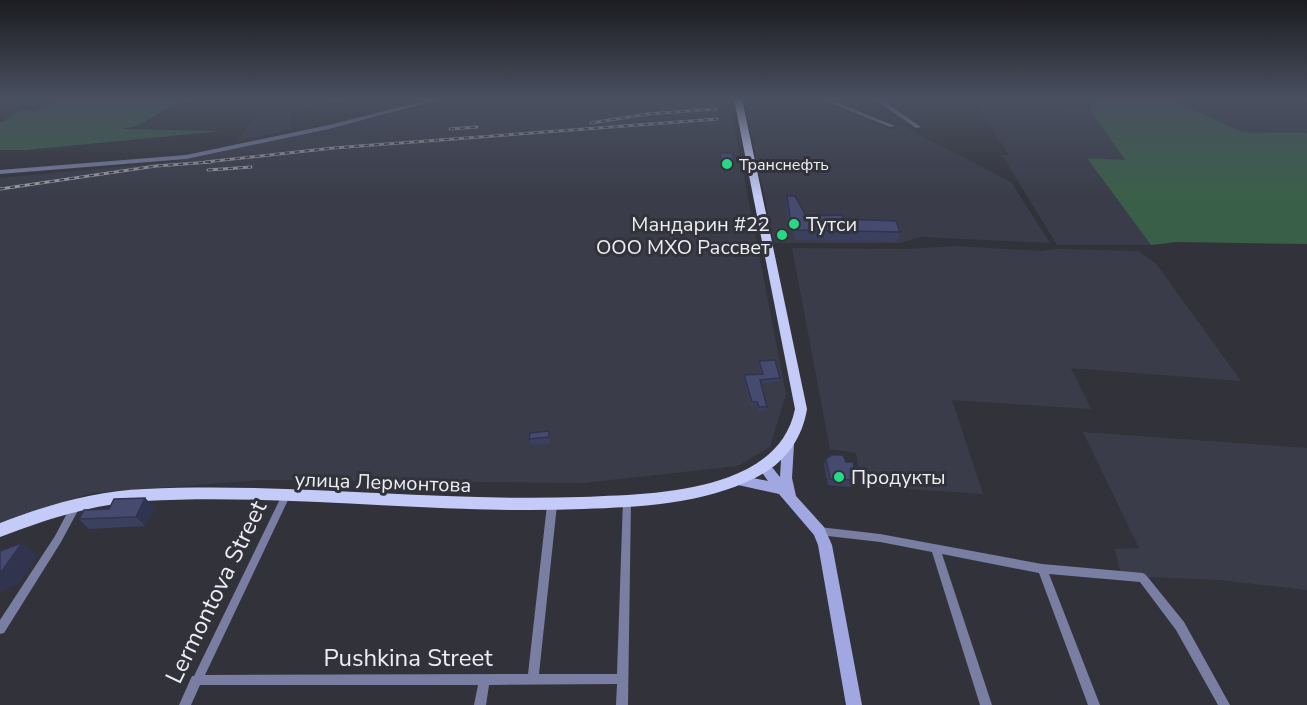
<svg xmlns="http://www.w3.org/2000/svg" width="1307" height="705" viewBox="0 0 1307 705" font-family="'Nunito Sans',sans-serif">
<rect width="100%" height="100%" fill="#32333a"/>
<g fill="#3a3c49">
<polygon points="268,99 353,99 289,111 292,129 236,142"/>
<polygon points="450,99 729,99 786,394 770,447 738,466 583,483 261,480 92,493 0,522 0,178 173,162 344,126"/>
<polygon points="744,99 815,99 892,130 901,125 1011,182 1050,243 921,237 899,243 774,243"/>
<polygon points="973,99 1026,99 1090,110 1126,161 1088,158 1151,245 1057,245 1002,155 1009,155"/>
<polygon points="1173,99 1307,99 1307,133 1242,132"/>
<polygon points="957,246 1040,251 1058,249 1139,251 1157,265 1241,381 1071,368 1091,409 952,400 983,494 862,486 856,453 830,449 792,248 907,249"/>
<polygon points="1083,432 1307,448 1307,590 1220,580 1121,576 1115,549 1139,548"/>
</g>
<g fill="#3a5f48">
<polygon points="55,99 188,99 190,102 170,106 139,125 122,129 222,131 26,150 0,150 0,123 20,111 33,108 29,113 47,107"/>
<polygon points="1101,99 1173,100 1242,132 1307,133 1307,244 1177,242 1151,245 1087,158 1125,160 1090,110 1089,102"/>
</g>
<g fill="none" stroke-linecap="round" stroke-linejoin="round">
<g fill="#7a7ea2" fill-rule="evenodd">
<polygon points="432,99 442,99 329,129 186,159 0,174 0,170 186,155 329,125"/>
<polygon points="821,99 828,99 895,126 890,127"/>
<polygon points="874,99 880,99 921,127 916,128"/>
<polygon points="285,494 288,495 289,498 205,675 528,674 547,505 549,502 552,501 555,502 557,505 539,674 617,674 623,500 624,497 627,496 630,497 631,500 628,705 616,705 617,684 489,685 486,705 474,705 478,685 200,685 191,705 179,705 192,676 194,676 282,495"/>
<polygon points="76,501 79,502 81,505 61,542 4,633 0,634 0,620 55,536 73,502"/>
<polygon points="819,527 880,534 1042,564 1143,573 1146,575 1184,622 1230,705 1218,705 1176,630 1140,582 1049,574 1100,705 1088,705 1039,573 942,554 992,705 980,705 932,552 880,542 819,535 816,534 814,531 816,528"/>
</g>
<path fill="#a1a8e1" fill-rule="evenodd" d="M788,439L792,441L794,444L792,478L796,496L824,527L832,545L862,705H846L818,545L814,535L779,494L738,485L734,484L732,480L734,476L738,475L768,481L758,467L760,463C769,460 774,470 780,477L782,444L784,441Z"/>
<path fill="#c5cbf8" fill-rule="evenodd" d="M734,99H742L807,409C802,440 784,464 755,478C703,504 641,507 583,509C437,515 290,493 144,501C93,504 47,519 0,537V523C46,505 95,491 145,489C290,482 436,502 581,497C630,495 682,494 729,477C762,465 788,444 795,409Z"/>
<g stroke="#9d9ea4" stroke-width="3">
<g id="rail">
<polyline points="591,123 648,114 716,109"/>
<polyline points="450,129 477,127"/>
<polyline points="205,162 333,148 717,119"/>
<polyline points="208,170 251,167"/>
<polyline points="0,189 156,166 211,162"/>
</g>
</g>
<use href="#rail" stroke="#32333a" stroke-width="1.5" stroke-dasharray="5" stroke-linecap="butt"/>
</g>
<g fill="#3c405f">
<polygon points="720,153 734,161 734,168 722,168 720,160"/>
<polygon points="787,196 806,216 843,219 900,232 897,242 795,240 792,228 788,228 786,206"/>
<polygon points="759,361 780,378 780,381 761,383 767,407 767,410 758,411 757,405 751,406 744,379 744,375 761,374 758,365"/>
<polygon points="549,431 550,444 531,445 529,439"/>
<polygon points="826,459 846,462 856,480 853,487 828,485 824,465"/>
<polygon points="145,498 155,508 145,526 89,529 79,519 109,509"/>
</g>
<g fill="#31344e">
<polygon points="145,498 155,508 145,526 136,517"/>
<polygon points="22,543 38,556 19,584 0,592 0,572"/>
</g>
<g fill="#464a6f" stroke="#31344e" stroke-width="1.5">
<polygon points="720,153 732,153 734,161 722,162"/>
<polygon points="787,196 795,196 806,216 842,215 843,219 896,221 900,232 797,230 794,218 790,218"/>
<polygon points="775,360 780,378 760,380 767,407 759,407 757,402 752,402 744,375 763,374 759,361"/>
<polygon points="549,431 549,437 529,439 530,433"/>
<polygon points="832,455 843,455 846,462 853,462 856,480 830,479 826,459"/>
<polygon points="145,498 136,517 79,519 84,510 109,509 114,499"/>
<polygon points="22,543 2,571 0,572 0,551"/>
</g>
<linearGradient id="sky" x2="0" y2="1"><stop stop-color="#1c1c20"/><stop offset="0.5" stop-color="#495060"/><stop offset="1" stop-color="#495060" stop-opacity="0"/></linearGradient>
<rect width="1307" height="198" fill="url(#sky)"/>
<g fill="#27d885" stroke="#32333a" stroke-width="2">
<circle cx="727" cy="164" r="6"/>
<circle cx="794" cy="224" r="6"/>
<circle cx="782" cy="235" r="6"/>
<circle cx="839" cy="477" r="6"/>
</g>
<g text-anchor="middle" stroke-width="6" stroke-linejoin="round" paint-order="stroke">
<g font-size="16" fill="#edeef3" stroke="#32333a" text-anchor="start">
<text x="739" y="170">Транснефть</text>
</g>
<g font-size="20" fill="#edeef3" stroke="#32333a" text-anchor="start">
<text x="770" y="231" text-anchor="end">Мандарин #22<tspan x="770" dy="23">ООО МХО Рассвет</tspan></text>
<text x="806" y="231">Тутси</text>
<text x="851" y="484">Продукты</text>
</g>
<g font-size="20" fill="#edeef3" stroke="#32333a">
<text transform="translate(383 482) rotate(2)" y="7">улица Лермонтова</text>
</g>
<g font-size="24" fill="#edeef3" stroke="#32333a">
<text transform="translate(216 592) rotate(-64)" y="8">Lermontova Street</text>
<text x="408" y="666">Pushkina Street</text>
</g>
</g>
</svg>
